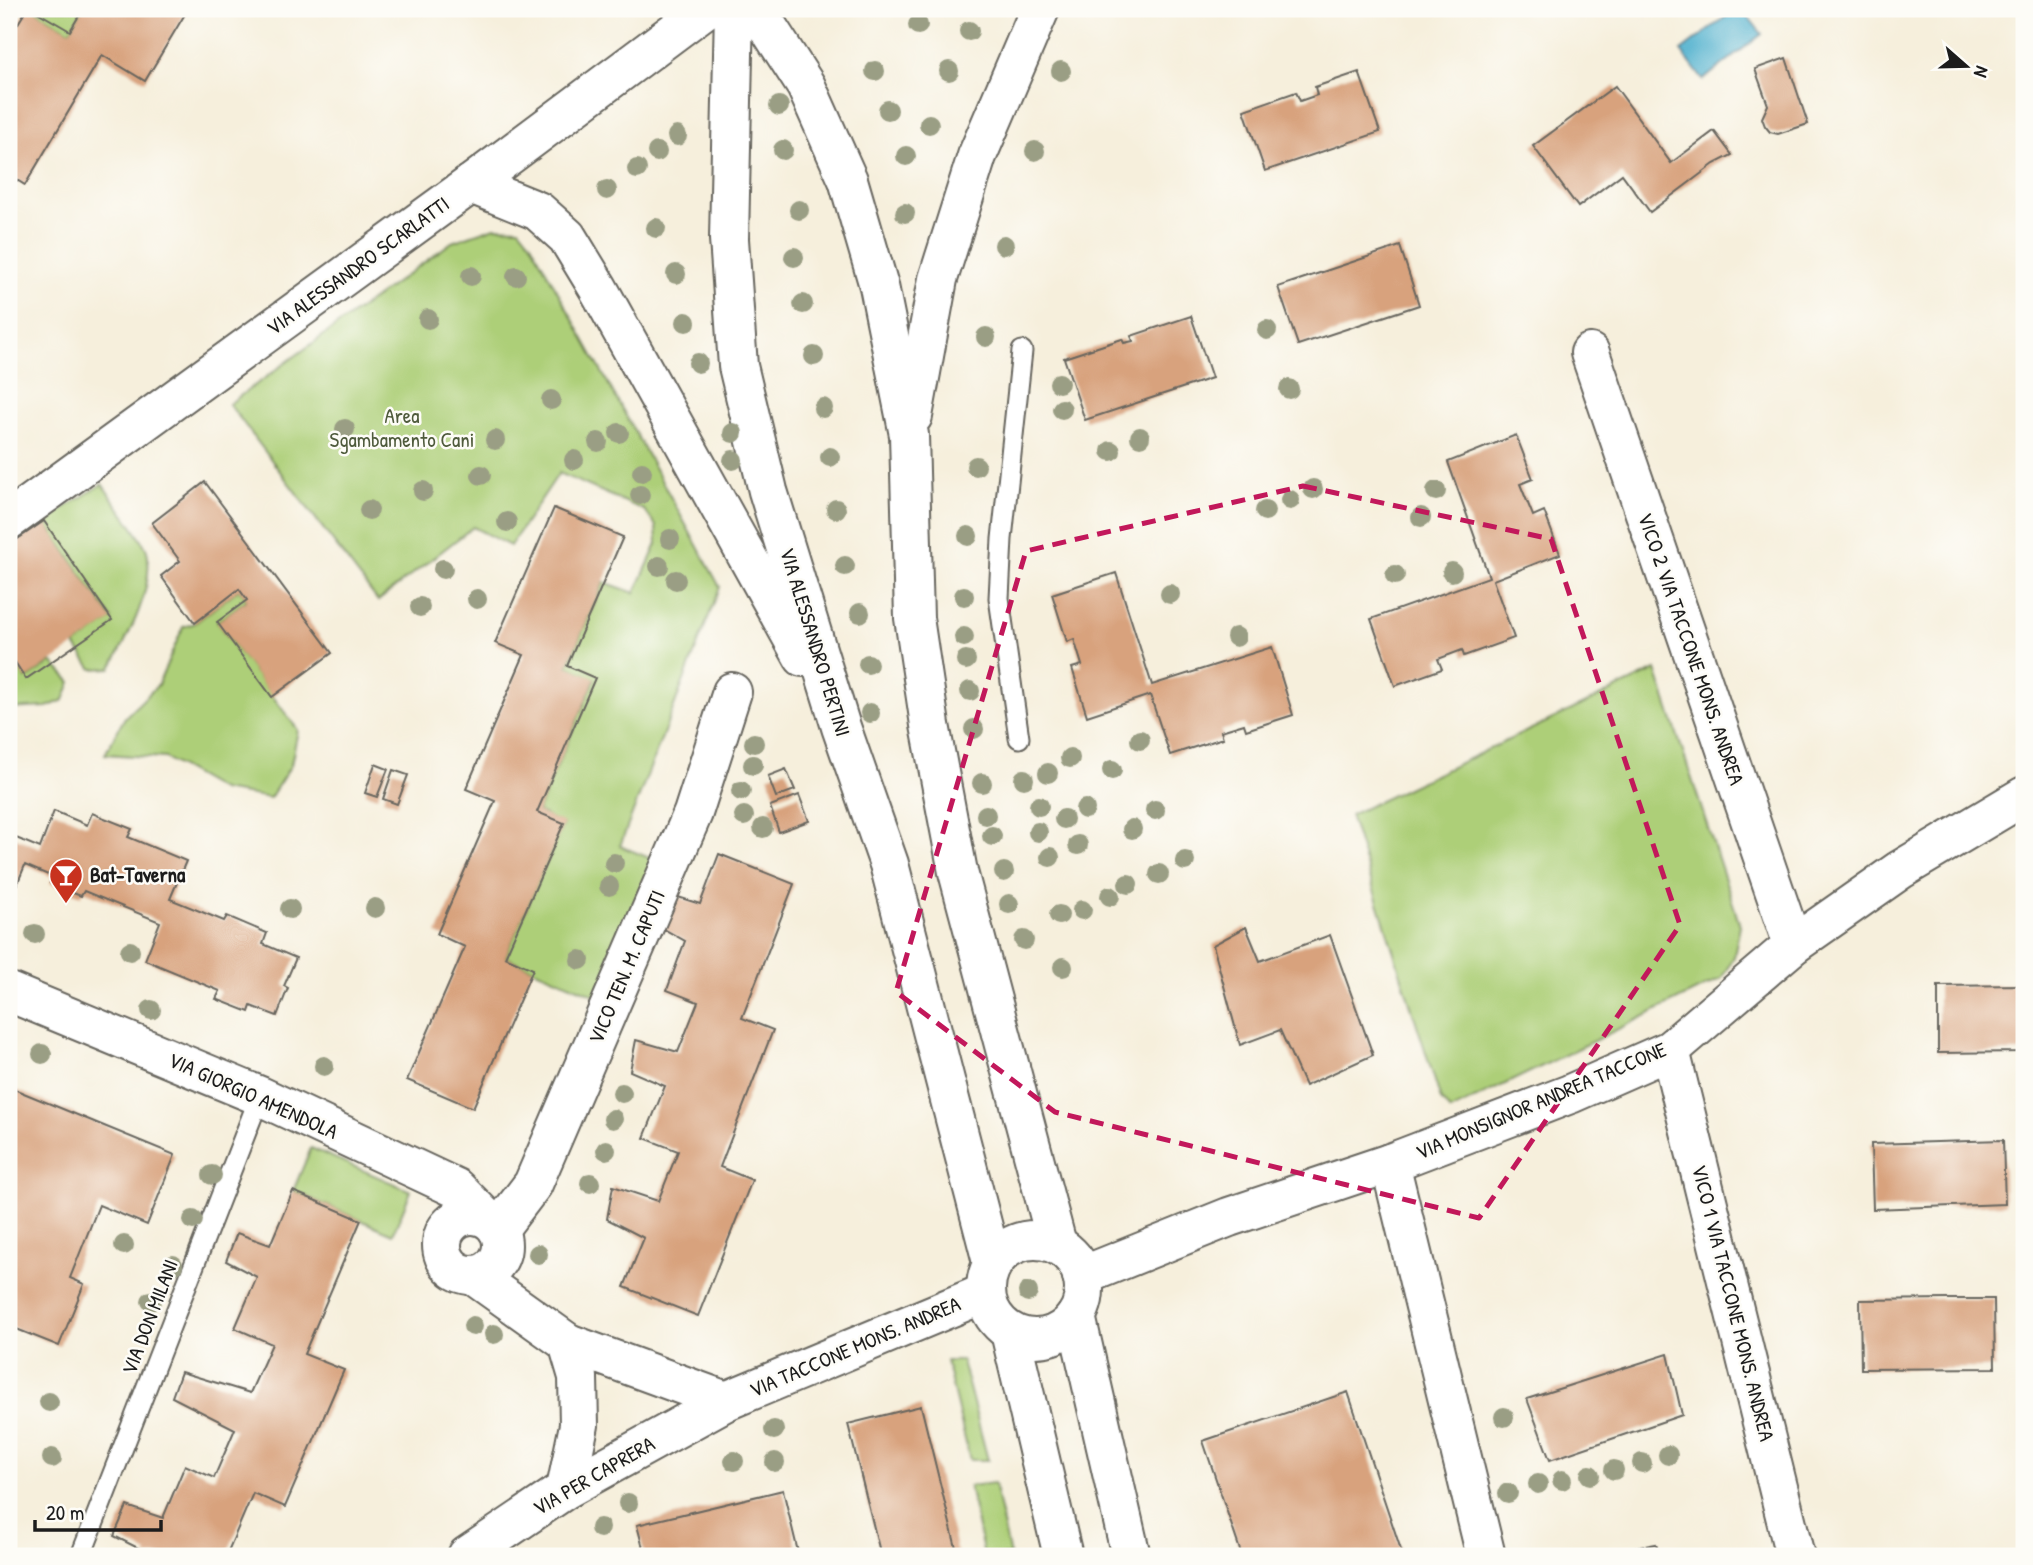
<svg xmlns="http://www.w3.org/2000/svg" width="2033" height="1565" viewBox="0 0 2033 1565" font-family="'Patrick Hand',sans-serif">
<rect width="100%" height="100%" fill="#fdfcf7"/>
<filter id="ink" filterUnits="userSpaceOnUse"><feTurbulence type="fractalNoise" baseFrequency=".0143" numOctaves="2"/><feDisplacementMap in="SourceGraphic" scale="14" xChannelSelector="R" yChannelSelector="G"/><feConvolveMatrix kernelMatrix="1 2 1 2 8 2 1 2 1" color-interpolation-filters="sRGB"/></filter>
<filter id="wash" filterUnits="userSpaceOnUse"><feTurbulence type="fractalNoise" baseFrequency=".00686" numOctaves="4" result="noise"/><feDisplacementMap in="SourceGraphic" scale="28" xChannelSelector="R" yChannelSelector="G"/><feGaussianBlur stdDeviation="1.57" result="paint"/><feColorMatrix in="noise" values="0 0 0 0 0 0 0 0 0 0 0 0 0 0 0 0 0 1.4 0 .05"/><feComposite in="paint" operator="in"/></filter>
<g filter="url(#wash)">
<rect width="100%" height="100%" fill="#f6efdc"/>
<g fill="#adcf78" stroke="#64764a" stroke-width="2">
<polygon points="32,9 83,9 70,31"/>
<polygon points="495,227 519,228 531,243 720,587 620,846 657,861 599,997 505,957 563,824 537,812 595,679 567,666 604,582 635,593 657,544 656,526 644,510 559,473 510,546 473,527 378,601 229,404 452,242"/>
<path d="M102,484C110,496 145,541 147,551C155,588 128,637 111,668L92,669L75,645L112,619L44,521Z"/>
<polygon points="239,589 247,600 217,622 298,730 291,765 270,798 221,790 165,758 105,754 125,717 158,685 183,627 195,623"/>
<polygon points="9,653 26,679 52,662 71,682 64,700 47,707 9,709"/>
<polygon points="1656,670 1740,925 1734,957 1721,979 1450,1111 1441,1100 1350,815"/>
<polygon points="311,1148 411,1191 393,1234 293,1191"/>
<polygon points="946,1361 962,1361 988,1460 970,1460"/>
<polygon points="994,1483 1010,1556 984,1556 969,1486"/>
</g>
<polygon fill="#4fb0ce" stroke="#366675" stroke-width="2" points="1736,9 1742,9 1762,34 1703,80 1681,51"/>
<g id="blocks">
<g fill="#d8a27d">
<polygon points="27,9 32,9 70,31 83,9 188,9 145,81 102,55 25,185 9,175 9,38"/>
<polygon points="1786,58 1808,124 1778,134 1770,132 1765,126 1762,118 1768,105 1755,69"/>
<polygon points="1359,72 1380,132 1265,171 1244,110 1296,92 1300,101 1317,95 1315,87"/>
<polygon points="1615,86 1671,163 1714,131 1732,155 1714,164 1650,212 1622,174 1578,207 1533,146"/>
<polygon points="1400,246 1419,305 1298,345 1278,287"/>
<polygon points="1191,316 1212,378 1085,420 1064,358 1122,339 1124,343 1133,341 1131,336"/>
<polygon points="1516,435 1533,479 1520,484 1533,516 1544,511 1560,554 1493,580 1514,638 1464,656 1462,650 1438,659 1442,669 1395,686 1371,619 1489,577 1448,462"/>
<polygon points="205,482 332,653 272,697 217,622 247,600 239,589 195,623 161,576 180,561 152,523"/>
<polygon points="554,508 623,537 567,666 595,678 537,812 564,823 505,957 533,969 473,1108 407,1080 465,947 437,934 495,801 466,789 524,655 495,643"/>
<polygon points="44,521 112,620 26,679 9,653 9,545"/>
<polygon points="1116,573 1152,685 1272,647 1293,715 1246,730 1244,724 1221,731 1223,738 1170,755 1150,695 1087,716 1072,668 1082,665 1074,639 1067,642 1052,594"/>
<polygon points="375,764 388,769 377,797 365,793"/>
<polygon points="786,769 795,790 776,797 768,776"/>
<polygon points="393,770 408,775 397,804 383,799"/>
<polygon points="799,795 809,821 779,832 770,806"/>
<polygon points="54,811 87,825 92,813 132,829 128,837 186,861 170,899 224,921 227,916 267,933 263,944 296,958 284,986 288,988 277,1016 251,1006 249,1012 216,999 220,991 145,960 160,922 84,891 81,896 73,893 50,883 53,877 25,865 9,904 9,835 40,848"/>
<polygon points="719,854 794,884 742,1018 773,1030 720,1167 752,1180 698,1316 624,1287 644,1238 607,1219 613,1186 658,1201 678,1151 644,1138 665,1086 630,1071 636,1040 678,1052 698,1002 667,990 685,941 664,929 678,897 700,904"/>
<polygon points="1246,927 1260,961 1330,935 1373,1055 1305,1086 1280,1030 1240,1045 1213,945"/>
<polygon points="2024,985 2024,1052 1938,1053 1938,986"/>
<polygon points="9,1087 175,1155 147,1225 99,1205 70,1278 84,1284 59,1346 9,1326 9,1196 13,1187 9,1185"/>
<polygon points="2003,1140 2005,1204 1873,1209 1871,1144"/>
<polygon points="293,1191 361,1220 304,1354 344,1370 285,1507 253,1493 226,1556 146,1556 148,1553 114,1536 127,1506 163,1518 185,1465 214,1478 235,1429 172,1397 181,1372 250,1393 272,1344 235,1328 257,1277 226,1261 237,1233 270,1245"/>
<polygon points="1947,1299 1994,1299 1995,1368 1861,1369 1860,1300"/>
<polygon points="1668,1354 1682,1415 1550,1460 1527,1399"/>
<polygon points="1348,1392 1403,1556 1242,1556 1203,1441"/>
<polygon points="921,1406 958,1556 881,1556 848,1424"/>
<polygon points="783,1490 799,1556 645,1556 637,1525"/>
<polygon points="1656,1544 1660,1556 1596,1556 1596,1555"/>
</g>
</g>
</g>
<g filter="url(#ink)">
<use href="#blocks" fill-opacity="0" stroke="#68665f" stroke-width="2"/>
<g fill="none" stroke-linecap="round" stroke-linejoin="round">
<g stroke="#68665f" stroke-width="23">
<g id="lane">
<polyline points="1019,738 999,598 1002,539 1022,351"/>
<polyline points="82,1553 260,1096"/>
</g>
</g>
<g stroke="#68665f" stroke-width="42">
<g id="street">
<polyline points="1590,353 1793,945"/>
<polyline points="9,992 260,1096 456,1188 486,1218"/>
<polyline points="1670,1050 1795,1556"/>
<polyline points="1390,1163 1486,1556"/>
<circle cx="472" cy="1245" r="30"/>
<polyline points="498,1230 533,1184 693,813 732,692"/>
<polyline points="473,1275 568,1343 726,1401"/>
<polyline points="1082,1276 1229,1217 1390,1163 1570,1094 1670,1050 1793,945 1900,870 2024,796"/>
<polyline points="566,1489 579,1425 578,1377 568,1343"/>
<polyline points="467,1556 566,1489 726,1401 985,1293"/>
</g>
</g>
<g stroke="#68665f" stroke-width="42">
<g id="primary">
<polyline points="734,9 729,239 738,366 768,491 841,727 889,864 992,1262"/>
<polyline points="753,9 770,30 806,86 848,180 879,286 909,435 914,618 930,725 958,872 1057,1244"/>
<polyline points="471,184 538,211 567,237 598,288 803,657"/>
<polyline points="913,416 938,279 977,156 1040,9"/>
<polyline points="9,520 471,184 705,9"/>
<circle cx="1035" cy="1289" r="49"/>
<polyline points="1076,1316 1131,1556"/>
<polyline points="1010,1332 1063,1556"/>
</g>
</g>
<use href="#lane" stroke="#fff" stroke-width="19"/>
<use href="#street" stroke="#fff" stroke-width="38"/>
<use href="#primary" stroke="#fff" stroke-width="38"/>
</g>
<g fill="#9a9e84">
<circle cx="918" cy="25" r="10"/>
<circle cx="969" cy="31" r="10"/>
<circle cx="875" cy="71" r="10"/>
<circle cx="949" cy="71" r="10"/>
<circle cx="1061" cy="71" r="10"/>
<circle cx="779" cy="106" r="10"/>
<circle cx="888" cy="110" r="10"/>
<circle cx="929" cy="124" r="10"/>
<circle cx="677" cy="136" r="10"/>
<circle cx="783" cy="150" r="10"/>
<circle cx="1035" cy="151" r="10"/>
<circle cx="657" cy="152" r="10"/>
<circle cx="906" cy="156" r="10"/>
<circle cx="637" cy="169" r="10"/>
<circle cx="607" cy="190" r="10"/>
<circle cx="799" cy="210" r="10"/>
<circle cx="905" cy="213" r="10"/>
<circle cx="656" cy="228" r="10"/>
<circle cx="1004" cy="245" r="10"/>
<circle cx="794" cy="257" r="10"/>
<circle cx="676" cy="274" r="10"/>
<circle cx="471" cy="276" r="10"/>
<circle cx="516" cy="276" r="10"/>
<circle cx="803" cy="304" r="10"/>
<circle cx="428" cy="319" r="10"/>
<circle cx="686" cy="322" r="10"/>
<circle cx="1267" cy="330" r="10"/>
<circle cx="986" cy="337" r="10"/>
<circle cx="814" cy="356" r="10"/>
<circle cx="698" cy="363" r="10"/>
<circle cx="1059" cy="383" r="10"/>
<circle cx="1289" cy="389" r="10"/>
<circle cx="551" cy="400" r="10"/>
<circle cx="823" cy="408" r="10"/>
<circle cx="1062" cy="409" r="10"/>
<circle cx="345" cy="429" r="10"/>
<circle cx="619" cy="433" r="10"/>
<circle cx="733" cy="433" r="10"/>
<circle cx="1140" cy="437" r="10"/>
<circle cx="495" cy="440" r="10"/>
<circle cx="598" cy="442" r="10"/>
<circle cx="1111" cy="451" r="10"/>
<circle cx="830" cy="457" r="10"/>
<circle cx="574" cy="460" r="10"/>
<circle cx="733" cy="460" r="10"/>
<circle cx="976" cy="466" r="10"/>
<circle cx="642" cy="472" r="10"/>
<circle cx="481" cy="475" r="10"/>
<circle cx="1313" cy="489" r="10"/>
<circle cx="423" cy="491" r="10"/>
<circle cx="1436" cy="491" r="10"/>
<circle cx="640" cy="495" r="10"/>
<circle cx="1290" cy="500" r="10"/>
<circle cx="836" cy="509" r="10"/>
<circle cx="369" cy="510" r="10"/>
<circle cx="1265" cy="511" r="10"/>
<circle cx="1421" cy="517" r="10"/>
<circle cx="507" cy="522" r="10"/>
<circle cx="968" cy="536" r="10"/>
<circle cx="670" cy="539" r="10"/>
<circle cx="659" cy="566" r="10"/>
<circle cx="845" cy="566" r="10"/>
<circle cx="443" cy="569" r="10"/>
<circle cx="1452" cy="572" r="10"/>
<circle cx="1395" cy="575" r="10"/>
<circle cx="676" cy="580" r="10"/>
<circle cx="1170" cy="594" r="10"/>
<circle cx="964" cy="596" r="10"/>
<circle cx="477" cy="599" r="10"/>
<circle cx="420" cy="607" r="10"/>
<circle cx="860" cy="613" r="10"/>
<circle cx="964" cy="637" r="10"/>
<circle cx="1236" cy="637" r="10"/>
<circle cx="966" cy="660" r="10"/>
<circle cx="868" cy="664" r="10"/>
<circle cx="970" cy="691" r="10"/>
<circle cx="870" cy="713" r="10"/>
<circle cx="974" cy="729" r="10"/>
<circle cx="1140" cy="740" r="10"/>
<circle cx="754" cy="743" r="10"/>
<circle cx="1070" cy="758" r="10"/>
<circle cx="753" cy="765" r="10"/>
<circle cx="1112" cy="770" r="10"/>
<circle cx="1048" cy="773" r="10"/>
<circle cx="1024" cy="779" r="10"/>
<circle cx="982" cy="783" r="10"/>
<circle cx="741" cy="791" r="10"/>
<circle cx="1039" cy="806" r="10"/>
<circle cx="1085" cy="809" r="10"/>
<circle cx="1155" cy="810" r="10"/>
<circle cx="986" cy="815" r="10"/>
<circle cx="744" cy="816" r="10"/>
<circle cx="1064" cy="819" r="10"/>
<circle cx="763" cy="828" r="10"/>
<circle cx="1132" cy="829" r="10"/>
<circle cx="1038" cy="832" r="10"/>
<circle cx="992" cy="836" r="10"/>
<circle cx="1078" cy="845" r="10"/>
<circle cx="1050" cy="857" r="10"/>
<circle cx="1185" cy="861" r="10"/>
<circle cx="614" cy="863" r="10"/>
<circle cx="1004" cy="872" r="10"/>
<circle cx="1159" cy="874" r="10"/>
<circle cx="1128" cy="884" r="10"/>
<circle cx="609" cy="886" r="10"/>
<circle cx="1110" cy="896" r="10"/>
<circle cx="1009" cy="904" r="10"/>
<circle cx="375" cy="908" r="10"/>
<circle cx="290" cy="909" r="10"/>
<circle cx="1082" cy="910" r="10"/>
<circle cx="1059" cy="915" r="10"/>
<circle cx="35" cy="934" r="10"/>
<circle cx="1024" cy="940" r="10"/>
<circle cx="130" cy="951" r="10"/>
<circle cx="580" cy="960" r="10"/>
<circle cx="1063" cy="967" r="10"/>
<circle cx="151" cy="1010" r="10"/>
<circle cx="42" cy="1054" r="10"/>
<circle cx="324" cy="1066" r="10"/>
<circle cx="622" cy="1093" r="10"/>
<circle cx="613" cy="1119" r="10"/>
<circle cx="606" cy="1150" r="10"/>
<circle cx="212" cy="1175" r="10"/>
<circle cx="590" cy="1183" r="10"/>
<circle cx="193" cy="1220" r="10"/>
<circle cx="124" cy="1245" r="10"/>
<circle cx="538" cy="1254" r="10"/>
<circle cx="173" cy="1265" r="10"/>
<circle cx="1028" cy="1292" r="10"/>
<circle cx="151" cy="1301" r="10"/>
<circle cx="473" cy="1326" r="10"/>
<circle cx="494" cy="1334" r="10"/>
<circle cx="49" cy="1402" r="10"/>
<circle cx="1504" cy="1417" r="10"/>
<circle cx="774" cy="1430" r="10"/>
<circle cx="1668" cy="1455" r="10"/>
<circle cx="52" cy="1458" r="10"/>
<circle cx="734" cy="1461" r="10"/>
<circle cx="775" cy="1462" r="10"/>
<circle cx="1642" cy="1463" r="10"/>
<circle cx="1614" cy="1470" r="10"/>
<circle cx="1590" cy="1475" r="10"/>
<circle cx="1562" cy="1480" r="10"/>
<circle cx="1538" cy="1484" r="10"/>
<circle cx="1508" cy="1493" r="10"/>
<circle cx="628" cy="1503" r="10"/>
<circle cx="600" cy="1528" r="10"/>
</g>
</g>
<path fill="none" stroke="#c2185b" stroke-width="5" stroke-dasharray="14 9" stroke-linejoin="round" d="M1303,486L1551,539L1680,925L1479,1218L1055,1112L896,992L1026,551Z"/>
<defs>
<g id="bar-pin" transform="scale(1.75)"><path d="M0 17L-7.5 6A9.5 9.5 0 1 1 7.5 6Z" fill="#c8321e" stroke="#fdfcf7"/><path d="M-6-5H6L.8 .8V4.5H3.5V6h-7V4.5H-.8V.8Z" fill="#fff"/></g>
</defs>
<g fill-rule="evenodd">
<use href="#bar-pin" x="66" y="875"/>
</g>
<g text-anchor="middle" stroke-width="5" stroke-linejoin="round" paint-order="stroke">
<g font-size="21" fill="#1c1c1c" stroke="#fdfcf7">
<text transform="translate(358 266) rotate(-36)" y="7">VIA ALESSANDRO SCARLATTI</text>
<text transform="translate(815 642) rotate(73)" y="7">VIA ALESSANDRO PERTINI</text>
<text transform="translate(1691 649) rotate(71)" y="7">VICO 2 VIA TACCONE MONS. ANDREA</text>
<text transform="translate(627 967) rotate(-67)" y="7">VICO TEN. M. CAPUTI</text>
<text transform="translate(253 1096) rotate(24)" y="7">VIA GIORGIO AMENDOLA</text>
<text transform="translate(1541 1101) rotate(-23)" y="7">VIA MONSIGNOR ANDREA TACCONE</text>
<text transform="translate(1733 1303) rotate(76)" y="7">VICO 1 VIA TACCONE MONS. ANDREA</text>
<text transform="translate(150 1317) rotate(-69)" y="7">VIA DON MILANI</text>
<text transform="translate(855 1347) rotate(-23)" y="7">VIA TACCONE MONS. ANDREA</text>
<text transform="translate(594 1476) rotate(-30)" y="7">VIA PER CAPRERA</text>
</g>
<g font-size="21" fill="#4f5b3c" stroke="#fdfcf7">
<text x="402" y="423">Area<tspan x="402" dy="24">Sgambamento Cani</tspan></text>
</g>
<g font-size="21" font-weight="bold" fill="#1c1c1c" stroke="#fdfcf7" text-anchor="start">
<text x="90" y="882">Bat-Taverna</text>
</g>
</g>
<rect width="2033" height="1565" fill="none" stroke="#fdfcf7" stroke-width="35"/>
<g transform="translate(1966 66) rotate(110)" stroke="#fdfcf7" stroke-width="5" paint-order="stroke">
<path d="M0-5L12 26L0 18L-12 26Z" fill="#1c1c1c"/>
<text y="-10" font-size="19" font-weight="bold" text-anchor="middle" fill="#1c1c1c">N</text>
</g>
<path d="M35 1520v10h126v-10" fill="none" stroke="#1c1c1c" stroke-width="3.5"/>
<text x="46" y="1520" font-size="21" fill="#1c1c1c" stroke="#fdfcf7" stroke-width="5" paint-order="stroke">20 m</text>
</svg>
